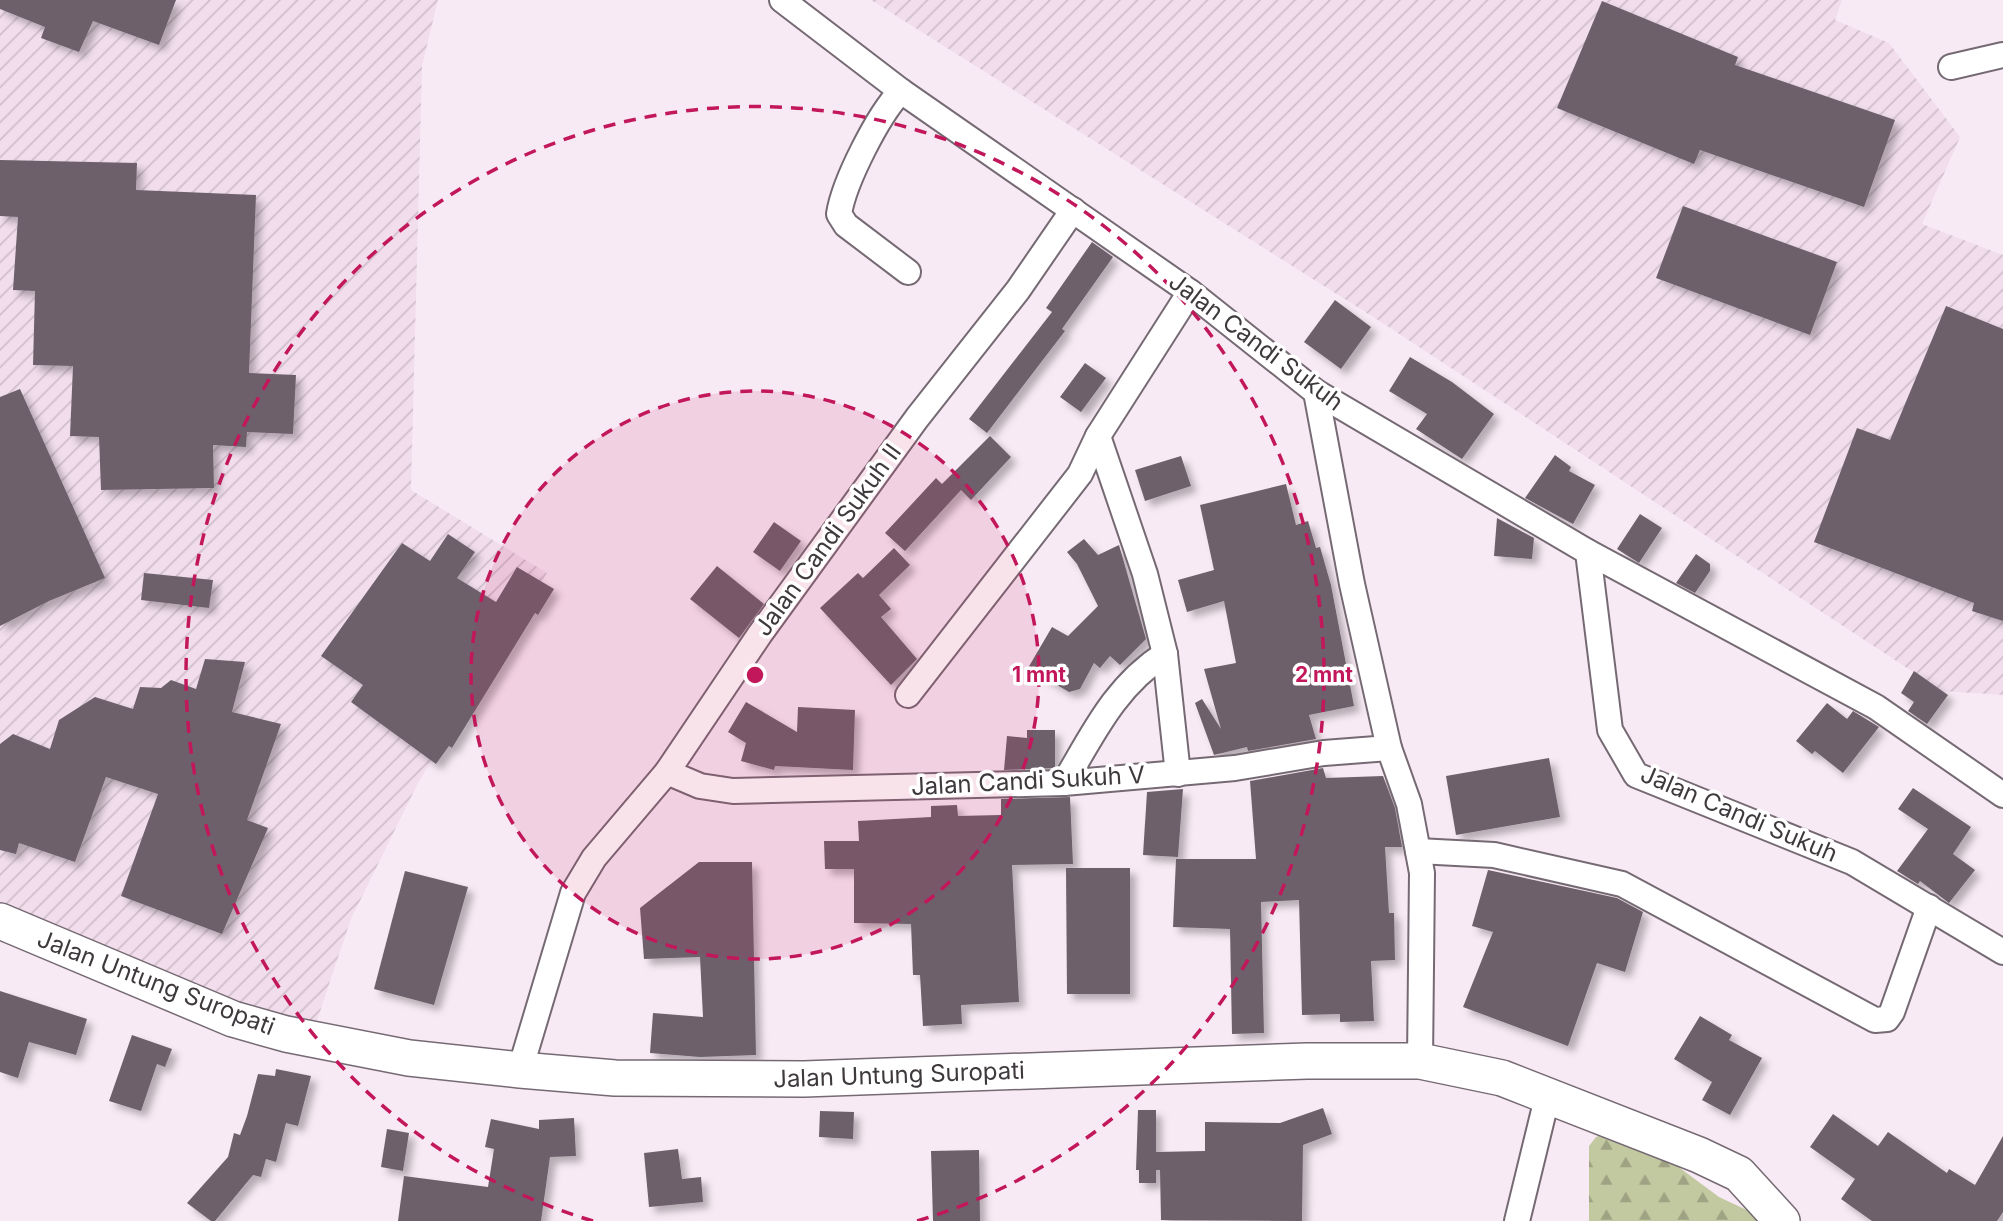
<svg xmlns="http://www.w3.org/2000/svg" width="2003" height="1221" viewBox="0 0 2003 1221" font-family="Inter,sans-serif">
<defs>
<pattern id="industrial-furrows" width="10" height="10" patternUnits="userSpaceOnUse" patternTransform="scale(1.75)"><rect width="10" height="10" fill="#f1ddec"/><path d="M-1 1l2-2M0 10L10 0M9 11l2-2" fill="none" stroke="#d0becb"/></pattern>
<pattern id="forest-firs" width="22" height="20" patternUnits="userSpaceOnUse" patternTransform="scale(1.75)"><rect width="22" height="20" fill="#c2c89f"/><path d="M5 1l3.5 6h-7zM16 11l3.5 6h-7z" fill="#9fa383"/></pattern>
<filter id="shadow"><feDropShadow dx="6" dy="6" stdDeviation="3.5" flood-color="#0004"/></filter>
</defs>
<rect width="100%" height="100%" fill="#f8eaf4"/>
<g fill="url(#industrial-furrows)">
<polygon points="0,0 438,0 422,66 411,490 547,573 418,783 351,919 308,1047 0,933"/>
<polygon points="871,0 1842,0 1835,20 1889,43 1960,137 1922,224 2003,255 2003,695 1942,691 1381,322"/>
</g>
<polygon fill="url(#forest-firs)" points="1607,1133 1661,1154 1719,1197 1770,1221 1589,1221 1589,1146 1596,1137"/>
<g fill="#6d616a" filter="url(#shadow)">
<polygon points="0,0 176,0 159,45 93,21 79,52 41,38 45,27 0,9"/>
<polygon points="1602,1 1738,57 1735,65 1895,120 1864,207 1700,150 1694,164 1557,108"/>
<polygon points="0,160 137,163 136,190 256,195 249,373 296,375 293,434 247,432 246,447 213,445 214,488 101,490 99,437 70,436 73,366 33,365 35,291 13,290 18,217 0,216"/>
<polygon points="1683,206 1837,262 1810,335 1656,278"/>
<polygon points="1092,242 1113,257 1062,329 1065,331 987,433 969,419 1052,312 1046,308"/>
<polygon points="1335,300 1371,327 1341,369 1304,342"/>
<polygon points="1946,306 2003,329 2003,621 1972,611 1974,603 1814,542 1857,428 1890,440"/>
<polygon points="1410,357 1452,382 1494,414 1462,459 1416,429 1427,414 1389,391"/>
<polygon points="1085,363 1106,378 1081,412 1060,397"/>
<polygon points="20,389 105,578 49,601 0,626 0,397"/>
<polygon points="990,436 1011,457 971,500 961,490 905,551 885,533 936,478 942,484"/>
<polygon points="1555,455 1571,467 1569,471 1595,485 1573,524 1525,498"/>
<polygon points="1181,456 1191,486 1145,501 1135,470"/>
<polygon points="1286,484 1296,525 1308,521 1316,548 1320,547 1331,585 1354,706 1309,715 1316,739 1248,751 1247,747 1214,755 1195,703 1202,699 1221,729 1204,669 1236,663 1224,601 1187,612 1178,580 1214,570 1200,505"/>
<polygon points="1640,514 1662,528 1639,563 1617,549"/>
<polygon points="1497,518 1534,538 1532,559 1494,556"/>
<polygon points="774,522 801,541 780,571 753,552"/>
<polygon points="448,534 475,552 457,578 496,602 517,567 554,589 538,615 535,613 452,748 449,746 436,764 351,702 363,685 321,656 402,543 430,561"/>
<polygon points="1084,539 1098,555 1119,545 1146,639 1120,665 1110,656 1100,668 1094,663 1080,689 1069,692 1028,668 1052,627 1068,636 1098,606 1077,564 1067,552"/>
<polygon points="894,548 910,565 879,595 891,609 881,617 917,659 891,685 820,608 858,573 863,578"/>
<polygon points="1696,554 1710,564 1710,571 1695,593 1676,583"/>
<polygon points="717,566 764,604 739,638 690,599"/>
<polygon points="144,573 213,580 209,608 141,600"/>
<polygon points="205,659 245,662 232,712 281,724 247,820 268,828 222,934 121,896 158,794 106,777 75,862 19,843 16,854 0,850 0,744 13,734 50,749 59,720 95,697 133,709 140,687 161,688 171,680 196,689"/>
<polygon points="1914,671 1948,695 1927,724 1908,711 1914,702 1901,693"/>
<polygon points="746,702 797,732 798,707 855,710 853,770 775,766 774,770 741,761 746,743 728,732"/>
<polygon points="1827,703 1847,719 1853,711 1879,727 1843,773 1815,751 1812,754 1796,741"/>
<polygon points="1027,730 1055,730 1055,768 1004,770 1007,736 1027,738"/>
<polygon points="1549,758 1560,817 1456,835 1446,776"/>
<polygon points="1323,768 1326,778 1383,776 1395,808 1402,847 1385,847 1389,913 1394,913 1395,960 1371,961 1374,1021 1340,1022 1340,1014 1302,1015 1299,900 1261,902 1264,1033 1232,1034 1230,929 1173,927 1176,859 1256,859 1250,781"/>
<polygon points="1913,788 1971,827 1953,854 1975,870 1949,903 1920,881 1918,884 1897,871 1928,829 1898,809"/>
<polygon points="1183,789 1178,857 1143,855 1147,792"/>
<polygon points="1070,797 1073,864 1012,865 1019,1002 961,1005 962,1024 923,1026 920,975 913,975 911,924 854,923 854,869 825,869 824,841 859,841 858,821 931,817 931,806 957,805 958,816 1001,815 1001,799"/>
<polygon points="699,862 752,862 756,1055 700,1057 650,1053 653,1013 703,1017 700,957 644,959 640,908"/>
<polygon points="1066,868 1130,868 1130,994 1067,994"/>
<polygon points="1488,870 1617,898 1643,912 1625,972 1597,963 1568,1046 1463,1007 1493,932 1472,926"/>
<polygon points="405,871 468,887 434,1005 374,989"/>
<polygon points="0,991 87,1019 76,1055 29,1042 18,1078 0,1072"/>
<polygon points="1700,1016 1732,1035 1729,1040 1762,1058 1730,1115 1702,1100 1712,1082 1674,1059"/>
<polygon points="132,1035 172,1049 165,1067 157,1064 141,1111 109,1101"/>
<polygon points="276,1069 311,1076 298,1126 286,1123 276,1162 266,1159 261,1177 253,1175 215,1221 211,1221 187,1203 228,1157 234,1133 240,1135 247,1116 258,1074 275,1076"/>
<polygon points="1323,1108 1332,1134 1303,1145 1302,1221 1161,1220 1160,1170 1156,1170 1156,1183 1139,1183 1139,1170 1136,1170 1138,1110 1156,1110 1156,1152 1205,1151 1205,1122 1280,1123"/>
<polygon points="820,1111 854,1112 853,1139 819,1137"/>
<polygon points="1833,1114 1878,1146 1888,1132 1947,1173 1949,1169 1975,1185 2003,1136 2003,1212 1997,1221 1872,1221 1841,1199 1855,1179 1810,1147"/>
<polygon points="574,1118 576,1156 550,1157 541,1221 398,1221 404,1176 488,1187 494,1149 485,1147 491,1119 539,1129 539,1120"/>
<polygon points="387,1129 409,1133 403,1171 381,1167"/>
<polygon points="678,1149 682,1179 701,1177 703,1202 649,1207 644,1153"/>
<polygon points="979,1150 980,1221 933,1221 931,1151"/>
</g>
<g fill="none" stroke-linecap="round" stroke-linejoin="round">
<g stroke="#756a73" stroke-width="28">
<g id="minor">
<polyline points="782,0 901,91"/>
<polyline points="1951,67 2003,55"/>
<path d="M908,272L846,225L839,214C844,182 878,115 901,91L1190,292L1316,392L1588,552L1876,707L2003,795"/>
<polyline points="1316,392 1352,584 1389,748 1409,804 1422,873 1420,1061"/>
<polyline points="1098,436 1145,574 1165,654 1178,774"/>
<polyline points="1588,552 1610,730 1636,775 1852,862 2003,952"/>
<polyline points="908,695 1080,474 1098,436 1190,292"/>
<polyline points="667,772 700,786 733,791 1064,783 1235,768 1324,753 1389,748"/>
<path d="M1064,783C1093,734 1115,686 1165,654"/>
<polyline points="1418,851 1494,855 1622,884 1875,1020 1887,1019 1892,1012 1929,907"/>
<polyline points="520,1070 573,893 594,858 667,772 760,634 917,418 1018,290 1073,210"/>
<polyline points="1517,1221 1548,1094"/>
</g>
</g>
<g stroke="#756a73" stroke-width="38">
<polyline id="secondary" points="0,921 233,1019 286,1034 409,1058 520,1070 615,1078 804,1079 1307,1061 1420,1061 1502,1078 1699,1155 1739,1174 1782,1221"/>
</g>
<use href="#minor" stroke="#fff" stroke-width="24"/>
<use href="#secondary" stroke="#fff" stroke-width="35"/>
</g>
<circle cx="755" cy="675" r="284" fill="#c2185b" fill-opacity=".12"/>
<g fill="none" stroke="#c2185b" stroke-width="3.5" stroke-dasharray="12 9">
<circle cx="755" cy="675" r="284"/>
<path d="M593 1221A569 569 0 1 1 917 1221"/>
</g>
<g text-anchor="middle" stroke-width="7" stroke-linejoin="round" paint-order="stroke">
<g font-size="24" fill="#3e393d" stroke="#fff">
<text transform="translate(1256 342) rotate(37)" y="8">Jalan Candi Sukuh</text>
<text transform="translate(828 540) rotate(-54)" y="8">Jalan Candi Sukuh II</text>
<text transform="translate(1028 781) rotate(-3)" y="8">Jalan Candi Sukuh V</text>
<text transform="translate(1739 814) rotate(23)" y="8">Jalan Candi Sukuh</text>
<text transform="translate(156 983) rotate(21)" y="8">Jalan Untung Suropati</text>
<text transform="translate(899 1075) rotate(-2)" y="8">Jalan Untung Suropati</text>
</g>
</g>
<circle cx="755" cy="675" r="10" fill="#c2185b" stroke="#fff" stroke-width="3.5"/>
<g font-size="21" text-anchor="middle" font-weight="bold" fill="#c2185b" stroke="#fff" stroke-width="7" stroke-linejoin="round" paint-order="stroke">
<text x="1039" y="682">1 mnt</text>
<text x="1324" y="682">2 mnt</text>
</g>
</svg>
